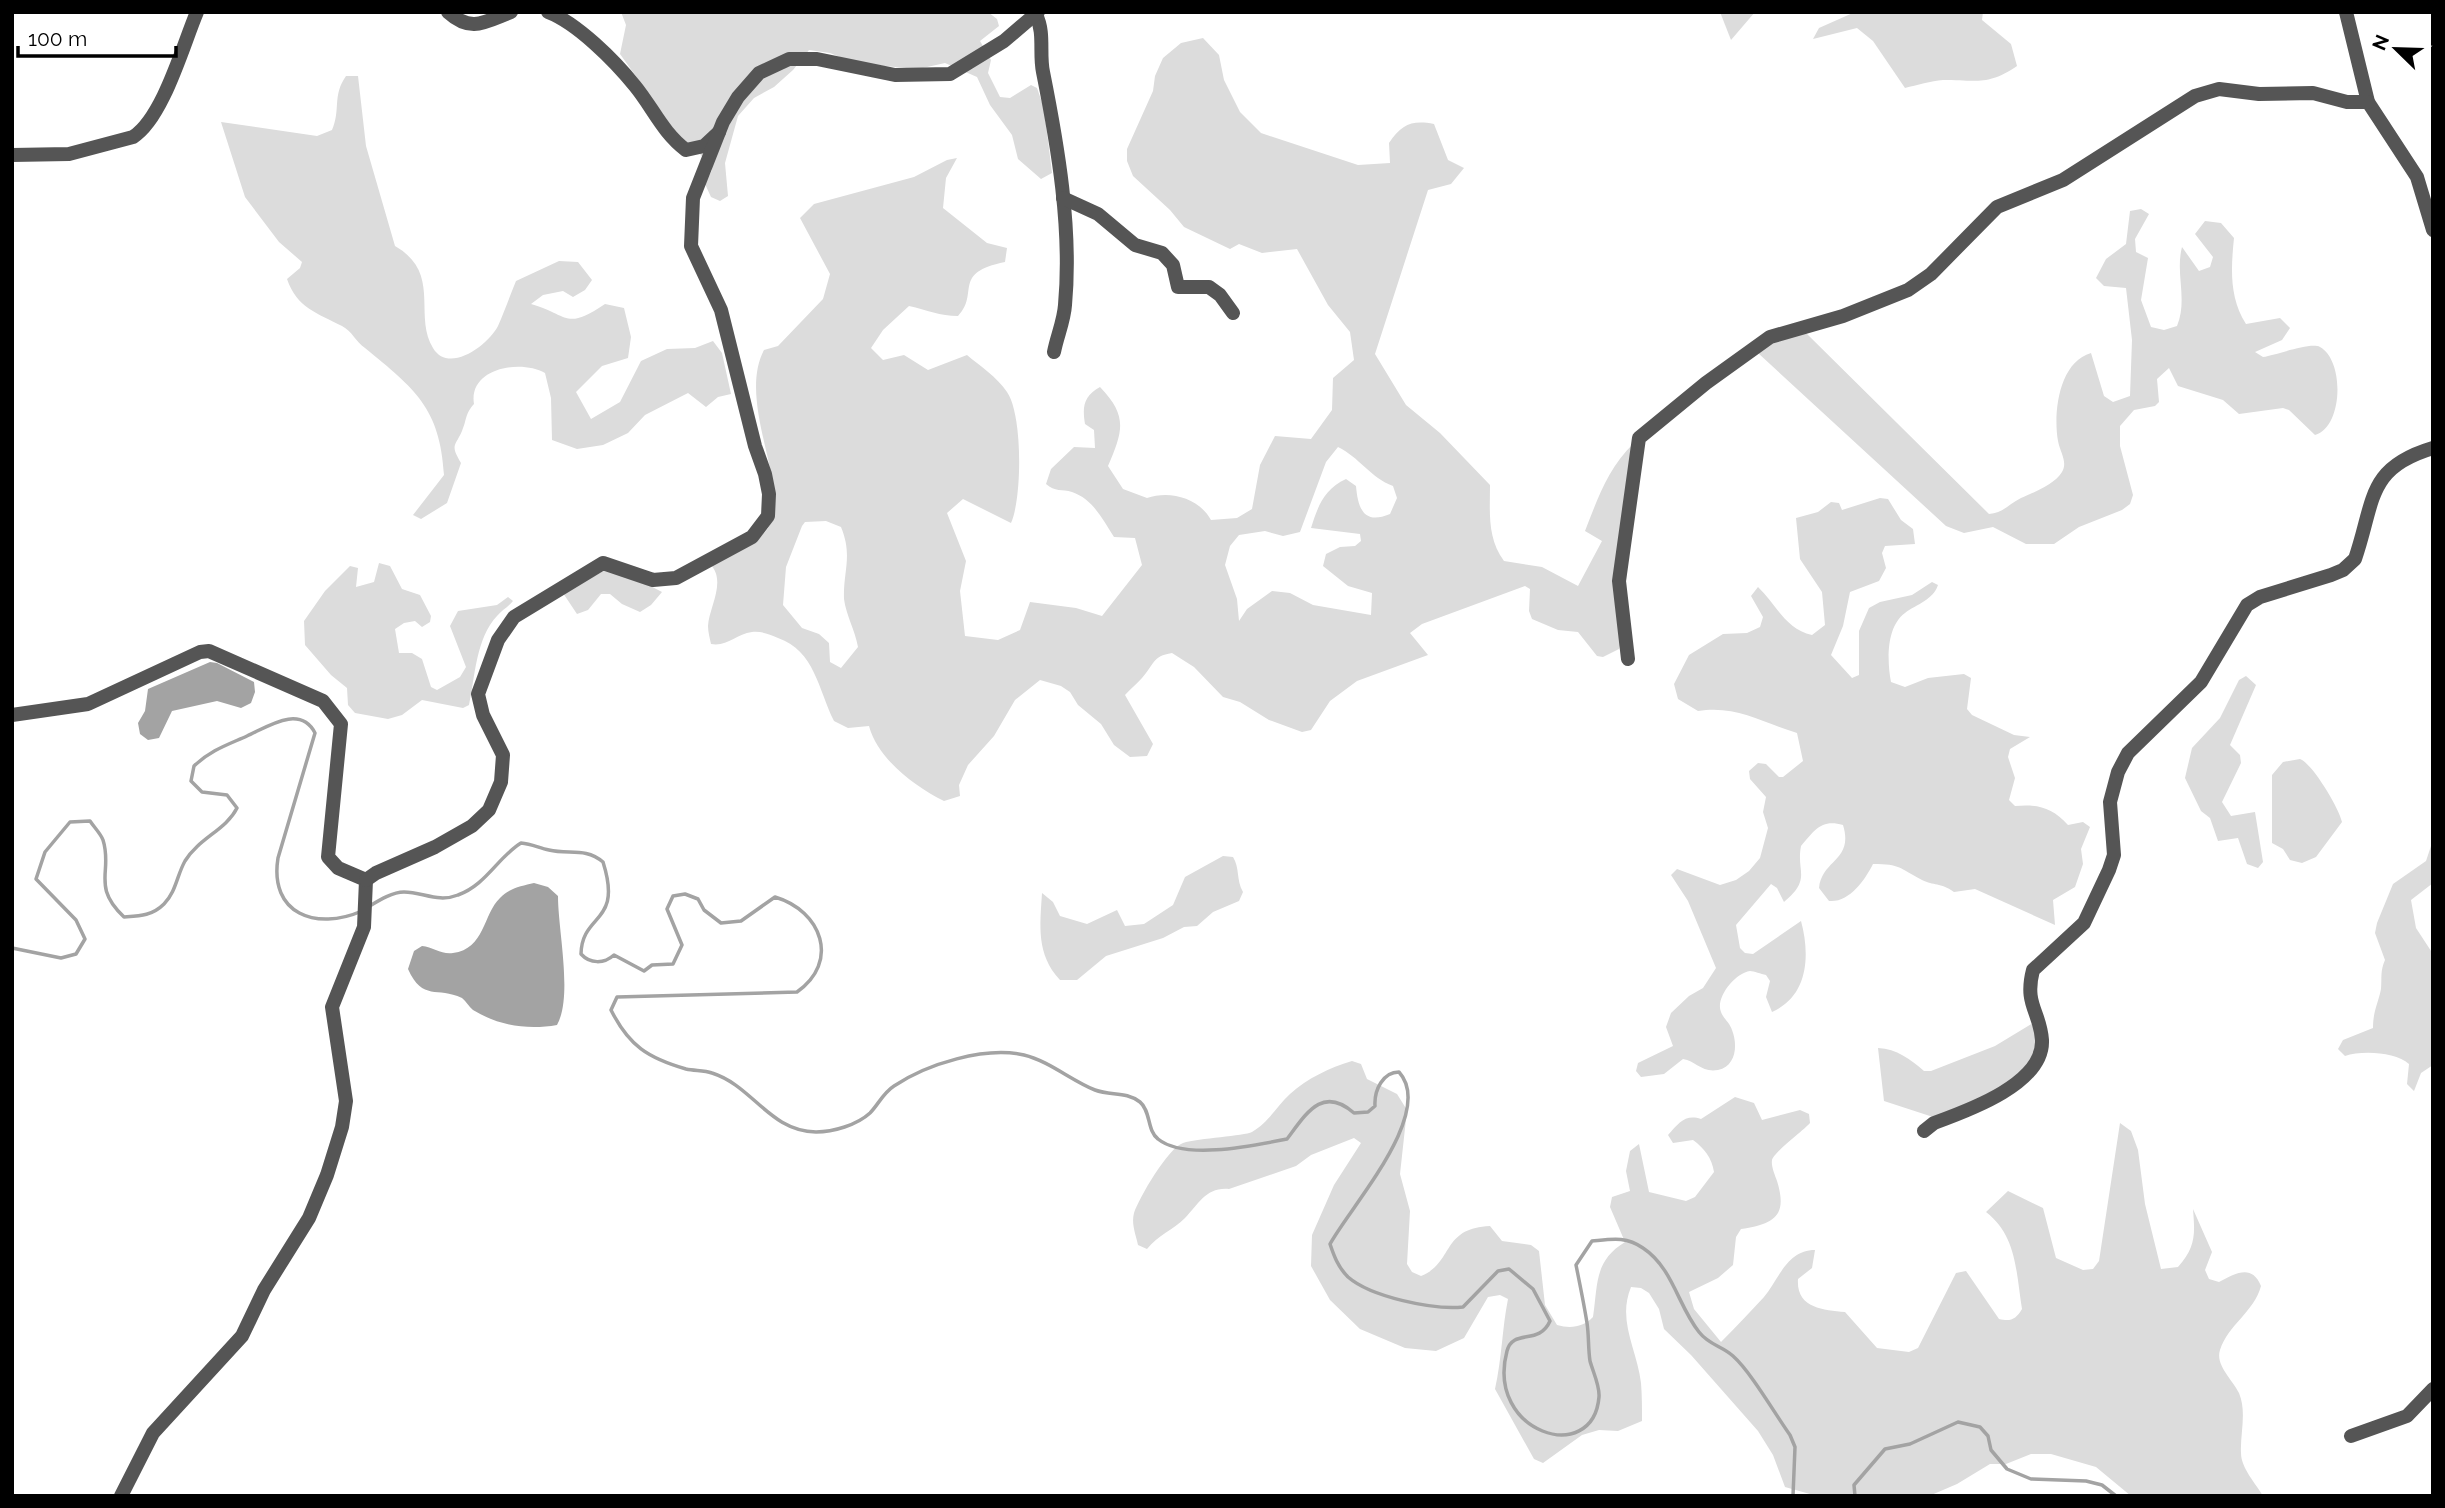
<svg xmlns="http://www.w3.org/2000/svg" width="2445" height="1508" viewBox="0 0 2445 1508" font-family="Raleway,sans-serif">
<rect width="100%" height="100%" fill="#fff"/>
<g fill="#dcdcdc" fill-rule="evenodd">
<polygon points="621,12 988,12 997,19 999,26 980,41 991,60 988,73 1000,97 1010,98 1031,85 1037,88 1044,108 1052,173 1041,179 1018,159 1012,135 990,105 977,77 945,63 918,69 884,66 852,62 830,53 809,50 793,70 774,87 754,98 738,116 725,163 728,196 720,201 711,197 705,184 712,170 694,146 683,142 620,54 626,25"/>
<polygon points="1720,12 1755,12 1731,40"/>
<path d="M1855,12H1983L1982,20L2011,44L2017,66C1988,86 1976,80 1943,80C1931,81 1917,85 1905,88L1873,41L1857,28L1813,39L1819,28Z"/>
<path d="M1203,38L1219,55L1224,80L1240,112L1261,133L1358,165L1390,163L1389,143C1402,124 1412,120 1434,124L1448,160L1464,168L1451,184L1428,190L1375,354L1406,405L1440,433L1490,485C1490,512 1487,538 1504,561L1542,567L1578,586L1602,541L1585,531C1598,498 1608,468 1634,443L1623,634L1619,649L1603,657L1597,656L1578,632L1558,630L1532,619L1529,611L1530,589L1525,586L1422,624L1410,633L1428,655L1357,681L1330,701L1311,730L1302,732L1269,720L1240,702L1223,697L1194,667L1172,653C1152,656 1154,665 1142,678C1137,684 1130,689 1125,695L1153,744L1147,756L1130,757L1114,745L1101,724L1078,705L1070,692L1061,686L1040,680L1015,700L994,736L968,765L959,785L960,796L944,801C914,786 878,759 869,726L848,728L834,721C818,689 815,651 778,638C769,634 761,631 752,632C736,634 727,647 711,644C710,639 708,632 708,626C709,607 727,581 710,564C729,551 749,549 765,532C797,497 735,405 764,350L778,346L823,299L830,274L800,218L814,204L914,177L947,160L957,158L946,178L943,208L987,243L1007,248L1005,262C951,273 980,293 958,316C940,316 927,310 909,306L883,330L871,348L883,360L904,355L928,370L967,355C980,366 997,377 1007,392C1023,415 1022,499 1011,523L963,499L947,513L966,561L960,591L965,636L998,640L1020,630L1030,602L1076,608L1102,616L1142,565L1135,538L1114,537C1103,520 1093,499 1072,492C1062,489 1055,492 1046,484L1051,469L1074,447L1095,448L1094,430L1085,424C1082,406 1084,396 1100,387C1128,416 1123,431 1108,466L1123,489L1147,498C1170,490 1199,498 1211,520L1237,518L1252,509L1260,465L1275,436L1311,439L1332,410L1333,378L1354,360L1350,332L1328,305L1297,249L1262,253L1239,244L1230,249L1184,227L1170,210L1133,176L1127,161V149L1153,91L1155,76L1163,58L1181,43ZM1338,447C1359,457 1371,478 1393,486L1397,498L1390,514C1364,525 1358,509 1356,486L1346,479C1324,489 1318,506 1311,528L1360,534L1361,541L1355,546L1340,547L1326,554L1323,566L1348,586L1372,593L1371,615L1313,605L1290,593L1272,591L1247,609L1239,621L1237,599L1225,565L1230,546L1239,535L1265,531L1283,536L1300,532L1326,462ZM826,521L841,527C853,556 843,571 844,599C846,615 855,630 858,647L841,668L830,662L829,643L819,634L802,628L783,605L786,567L802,526L805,522Z"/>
<path d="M346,76H358L366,146L395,246C442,273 413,315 433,348C449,375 489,344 498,326C504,312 510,296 516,281L559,261L578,262L592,280L585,290L573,297L563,291L543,295L531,304C569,315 565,331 605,304L624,308L631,337L628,358L602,366L576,392L591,419L620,402L641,361L667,349L695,348L713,341L722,353L731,394L718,397L706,407L688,393L645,415L628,433L603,445L577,449L552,440L551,398L545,373C521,359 468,368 474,404C465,414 467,419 462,431C455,447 450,444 461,463L447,503L421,519L413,515L444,475C440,408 415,389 365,348C356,342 352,331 342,326C317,313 297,308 287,279L300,268L302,262L279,242L245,197L221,122L317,136L332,130C341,109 332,96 346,76Z"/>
<path d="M2141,209L2149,214L2135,239L2136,252L2148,258L2141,300L2151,327L2164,330L2177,326C2188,299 2175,274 2182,247L2199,271L2210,267L2213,257L2195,234L2205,221L2221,223L2234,238C2231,268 2229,297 2246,324L2280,318L2290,328L2282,340L2255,352L2263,357C2277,355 2310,342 2320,347C2345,361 2343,427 2315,435L2289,410L2283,408L2239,414L2223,400L2178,386L2169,368L2157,379L2159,402L2155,406L2134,410L2120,426V446L2133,495L2130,504L2122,510L2079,527L2054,544H2026L1993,527L1964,533L1946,526L1758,353L1767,344L1804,331L1989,514C2003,513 2009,504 2021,498C2034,492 2054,485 2062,472C2068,462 2060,452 2058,441C2053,413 2059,362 2091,353L2104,396L2113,402L2130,396L2132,340L2126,288L2104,286L2096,278L2106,259L2126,244L2130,211Z"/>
<path d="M1880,498L1888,499L1901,520L1913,529L1915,544L1885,546L1882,553L1886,568L1879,581L1850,592L1843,626L1831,655L1852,678L1859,675V631L1869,608L1880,602L1912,595L1932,582L1938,585C1933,600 1917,604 1905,613C1886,627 1887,661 1891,682L1905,687L1928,678L1964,674L1971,678L1967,709L1972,715L2014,735L2030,737L2010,749L2008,757L2015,778L2009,800L2015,806C2037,804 2052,807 2068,825L2083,822L2090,827L2081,849L2083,864L2075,887L2053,900L2055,925L1975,889L1954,892C1940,882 1934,886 1922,880C1899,868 1901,864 1873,864C1865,880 1849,903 1829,901L1819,888C1822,859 1854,861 1843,825C1821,819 1815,830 1801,846C1796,872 1812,879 1784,902L1777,888L1771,884L1736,925L1740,948L1745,953L1753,954L1801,921C1810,954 1809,996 1772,1012L1766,997L1770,981L1766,975C1761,974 1754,971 1750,971C1735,973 1715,998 1721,1012C1723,1018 1730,1023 1732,1030C1738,1045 1736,1066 1718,1070C1702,1073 1696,1061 1683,1059L1664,1074L1641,1077L1636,1071L1638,1063L1673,1046L1666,1027L1671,1013L1689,996L1703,988L1716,968L1688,901L1671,875L1677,869L1720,885L1736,880L1749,871L1760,858L1768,828L1763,812L1766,797L1750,779L1749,771L1758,763L1766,764L1779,777H1783L1803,761L1797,733C1761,722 1736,705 1698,711L1678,699L1674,684L1689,655L1723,634L1747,633L1760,627L1763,617L1751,596L1758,587C1776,604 1785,629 1812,635L1825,625L1822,592L1800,559L1796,518L1818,512L1831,502L1839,503L1842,510Z"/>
<path d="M379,563L390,566L402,589L420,595L431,616L430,622L422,627L415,621L404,623L395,629L399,653H412L422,659L431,687L437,690L460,677L466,667L450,626L458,611L497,605L508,597L513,601C508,607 502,610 497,616C476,638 475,677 469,705L463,708L422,700L402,715L388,719L355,713L348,705L347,688L331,675L305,645L304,621L325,591L350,566L358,568L356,587L374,582Z"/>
<polygon points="607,569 635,578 662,592 651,605 640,612 622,604 610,594 601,594 588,610 577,614 563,593"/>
<polygon points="2246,676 2256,685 2230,745 2240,755 2241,763 2222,802 2231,816 2255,812 2263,862 2258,868 2247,864 2238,838 2218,841 2210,818 2201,811 2185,778 2192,748 2220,718 2239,680"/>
<path d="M2300,759C2312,763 2339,808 2342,822L2316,857L2302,863L2290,860L2283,849L2272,843V775L2283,762Z"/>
<path d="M2433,840V883L2411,900L2416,928L2433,954V1065L2421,1073L2414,1091L2407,1084L2409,1064C2396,1052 2362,1050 2345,1056L2338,1049L2343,1040L2373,1028C2373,1011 2378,1004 2381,989C2382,978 2380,971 2385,960L2375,933L2377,923L2393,884L2426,861Z"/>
<path d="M1223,856L1233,857C1240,868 1236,880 1243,892L1239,901L1213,912L1197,926L1184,927L1163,938L1106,956L1077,980H1060C1036,954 1040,926 1042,893L1053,902L1060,916L1087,924L1117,910L1125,926L1144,924L1173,905L1185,877Z"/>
<path d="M2033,1023L2039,1042C2017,1092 1980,1098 1933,1117L1884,1101L1878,1048C1897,1049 1910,1059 1924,1071H1931L1995,1046Z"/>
<path d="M1352,1061L1361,1064L1367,1079L1397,1094L1407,1110L1400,1174L1410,1211L1407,1264L1412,1272L1421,1276C1454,1263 1441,1228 1490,1226L1502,1241L1531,1245L1539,1251L1545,1305L1557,1325C1571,1329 1583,1327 1593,1317C1598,1284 1594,1261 1625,1242L1610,1207L1612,1197L1630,1191L1626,1171L1630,1151L1639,1144L1649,1192L1686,1201L1695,1197L1714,1172C1712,1158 1704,1148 1693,1140L1673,1143L1668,1135C1679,1123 1685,1114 1701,1119L1735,1097L1754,1103L1762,1120L1800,1110L1809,1114L1810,1123C1803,1131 1774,1152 1772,1160C1771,1167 1775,1175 1777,1181C1788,1216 1774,1224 1741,1229L1736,1237L1733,1265L1718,1278L1689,1292L1694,1309L1721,1342C1736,1327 1750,1312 1764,1297C1779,1279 1787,1250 1815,1250L1812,1268L1798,1279C1796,1308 1823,1310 1845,1312L1877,1348L1909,1352L1918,1348L1956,1273L1966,1271L1999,1319C2011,1322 2016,1319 2022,1309C2016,1272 2017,1236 1986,1212L2008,1191L2043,1208L2056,1258L2083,1270L2093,1269L2099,1261L2120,1123L2131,1131L2138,1150L2145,1204L2161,1269L2178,1267C2196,1247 2195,1234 2193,1209L2212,1252L2205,1270L2209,1279L2219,1282C2236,1273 2252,1264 2261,1286C2254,1312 2228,1325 2220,1350C2215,1365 2233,1380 2239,1393C2247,1412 2240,1434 2241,1453C2241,1468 2256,1484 2263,1496H2131L2096,1467L2051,1454H2031L2006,1464H1990L1957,1484L1929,1496H1817L1785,1487L1773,1455L1758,1431L1691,1355L1664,1329L1659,1309L1649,1293L1641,1288L1631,1287C1617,1321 1637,1349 1641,1383C1642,1395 1642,1409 1642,1421L1618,1431L1599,1430L1582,1435L1543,1463L1534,1459L1495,1389C1502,1358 1502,1329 1508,1299L1500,1295L1488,1297L1464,1338L1436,1351L1405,1348L1360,1329L1330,1300L1311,1266L1312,1235L1334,1185L1361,1143L1354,1138L1311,1155L1296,1166L1229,1189C1206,1187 1199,1204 1185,1218C1173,1230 1158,1235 1147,1249L1138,1245C1136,1235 1131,1224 1134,1213C1139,1198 1168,1148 1183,1143C1199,1138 1244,1136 1252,1132C1269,1122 1276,1107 1290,1094C1308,1078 1329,1068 1352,1061Z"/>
</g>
<g fill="#a3a3a3">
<polygon points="210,662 217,663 254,682 255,692 251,703 241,708 217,701 172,711 159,738 148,740 140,734 138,723 145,711 148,689"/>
<path d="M534,883L548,887L558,896C558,931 573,996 557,1025C528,1030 499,1026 473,1010C469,1007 466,1001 462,998C437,986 423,1002 408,969L414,951L422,946C433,947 442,955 453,953C485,949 483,914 500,898C509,888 522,886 534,883Z"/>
</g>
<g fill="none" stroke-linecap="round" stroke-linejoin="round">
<g stroke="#a3a3a3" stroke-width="3.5">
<path d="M368,907C378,901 392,892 404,892C423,892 438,903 458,895C486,885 498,857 521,843C532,844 539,848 549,850C569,855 585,847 603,862C623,925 582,912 581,954C590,964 604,964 614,955L644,971L652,965L673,964L682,945L667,909L673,896L685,894L698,899L704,910L721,923L741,921L775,897C822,911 840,962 797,992L617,997L611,1010C629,1046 648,1058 686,1069C695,1071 704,1070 712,1073C753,1086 769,1131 816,1132C833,1132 857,1125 870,1113C878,1105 883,1093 894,1086C927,1064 985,1046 1024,1055C1049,1061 1072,1081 1095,1090C1111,1096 1126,1091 1140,1102C1151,1111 1147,1131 1158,1139C1185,1161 1256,1145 1287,1139C1306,1114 1322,1085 1354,1113L1368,1112L1375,1106C1374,1090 1383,1072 1399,1072C1436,1113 1350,1207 1330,1244C1334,1256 1338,1267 1348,1277C1371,1297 1433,1310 1463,1307L1498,1271L1509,1269L1533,1289L1550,1321C1539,1346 1513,1328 1507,1351C1485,1433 1593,1467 1599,1397C1600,1386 1593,1372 1590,1361C1588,1348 1589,1336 1587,1323C1584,1304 1580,1285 1576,1265L1592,1241C1612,1239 1626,1236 1643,1248C1673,1268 1678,1306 1699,1332C1709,1345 1722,1346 1733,1356C1751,1372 1775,1414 1790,1435L1795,1447L1793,1496"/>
<path d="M12,948L61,958L76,954L85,939L76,920L36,879L45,852L70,822L90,821C94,827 101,834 103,840C113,871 91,886 124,917C139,916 152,916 164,904C176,892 177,875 185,861C199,838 226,830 237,808L227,795L202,792L191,781L194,766C211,750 227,745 247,736C267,727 300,704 315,733L278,858C269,914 316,931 362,911"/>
<polyline points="1855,1496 1854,1485 1885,1449 1910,1444 1958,1422 1980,1427 1988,1436 1991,1450 2007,1469 2031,1479 2086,1481 2102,1485 2116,1496"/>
</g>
<g stroke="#555" stroke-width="14">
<path d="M448,12C471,33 485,22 511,12"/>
<path d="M548,12C577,23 615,61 635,86C653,108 663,133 686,150L704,146L719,132"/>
<polyline points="2346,12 2368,102 2417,177 2433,230"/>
<path d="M1036,15C1045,33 1039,53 1043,72C1058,147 1072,229 1065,305C1064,321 1057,336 1054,352"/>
<path d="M12,155L69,154L133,137C163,118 183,45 197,12"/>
<polyline points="1063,198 1098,214 1135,245 1162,253 1173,265 1178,287 1209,287 1220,295 1233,313"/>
<polyline points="1628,659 1619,581 1639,438 1706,383 1770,337 1843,316 1908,290 1931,274 1997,207 2063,180 2195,96 2219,89 2259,94 2313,93 2347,102 2368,102"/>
<polyline points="12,715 88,704 200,652 209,651 323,701 341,724 328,857 338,868 366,880 364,927 332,1007 346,1101 342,1127 327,1175 309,1218 264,1290 242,1336 153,1433 121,1496"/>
<polyline points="366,880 376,873 435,847 472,826 489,810 501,782 503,755 483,715 478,694 498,640 514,617 603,563 653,580 676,578 752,537 768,516 769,494 765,474 755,446 721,310 691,246 693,198 723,122 738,97 759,73 789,59 817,59 895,75 950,74 1004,41 1038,12"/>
<path d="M1924,1131L1934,1123C1967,1111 2044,1084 2042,1040C2040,1011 2024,1005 2033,970L2084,923L2109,870L2114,855L2110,802L2118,772L2128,753L2201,682L2247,605L2260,597L2331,575L2343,570L2355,559C2375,501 2366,468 2433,448"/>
<polyline points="2351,1436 2407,1416 2433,1389"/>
</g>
</g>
<rect width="2445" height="1508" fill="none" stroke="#000000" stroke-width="28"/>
<g transform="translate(2396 49) rotate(293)" stroke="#ffffff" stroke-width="5" paint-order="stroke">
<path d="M0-5L12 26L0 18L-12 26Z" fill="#000000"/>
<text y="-10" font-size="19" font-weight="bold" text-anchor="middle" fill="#000000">N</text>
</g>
<path d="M18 46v10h158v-10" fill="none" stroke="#000000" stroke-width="3.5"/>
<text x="28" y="46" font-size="21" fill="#000000" stroke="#ffffff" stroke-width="5" paint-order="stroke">100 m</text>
</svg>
